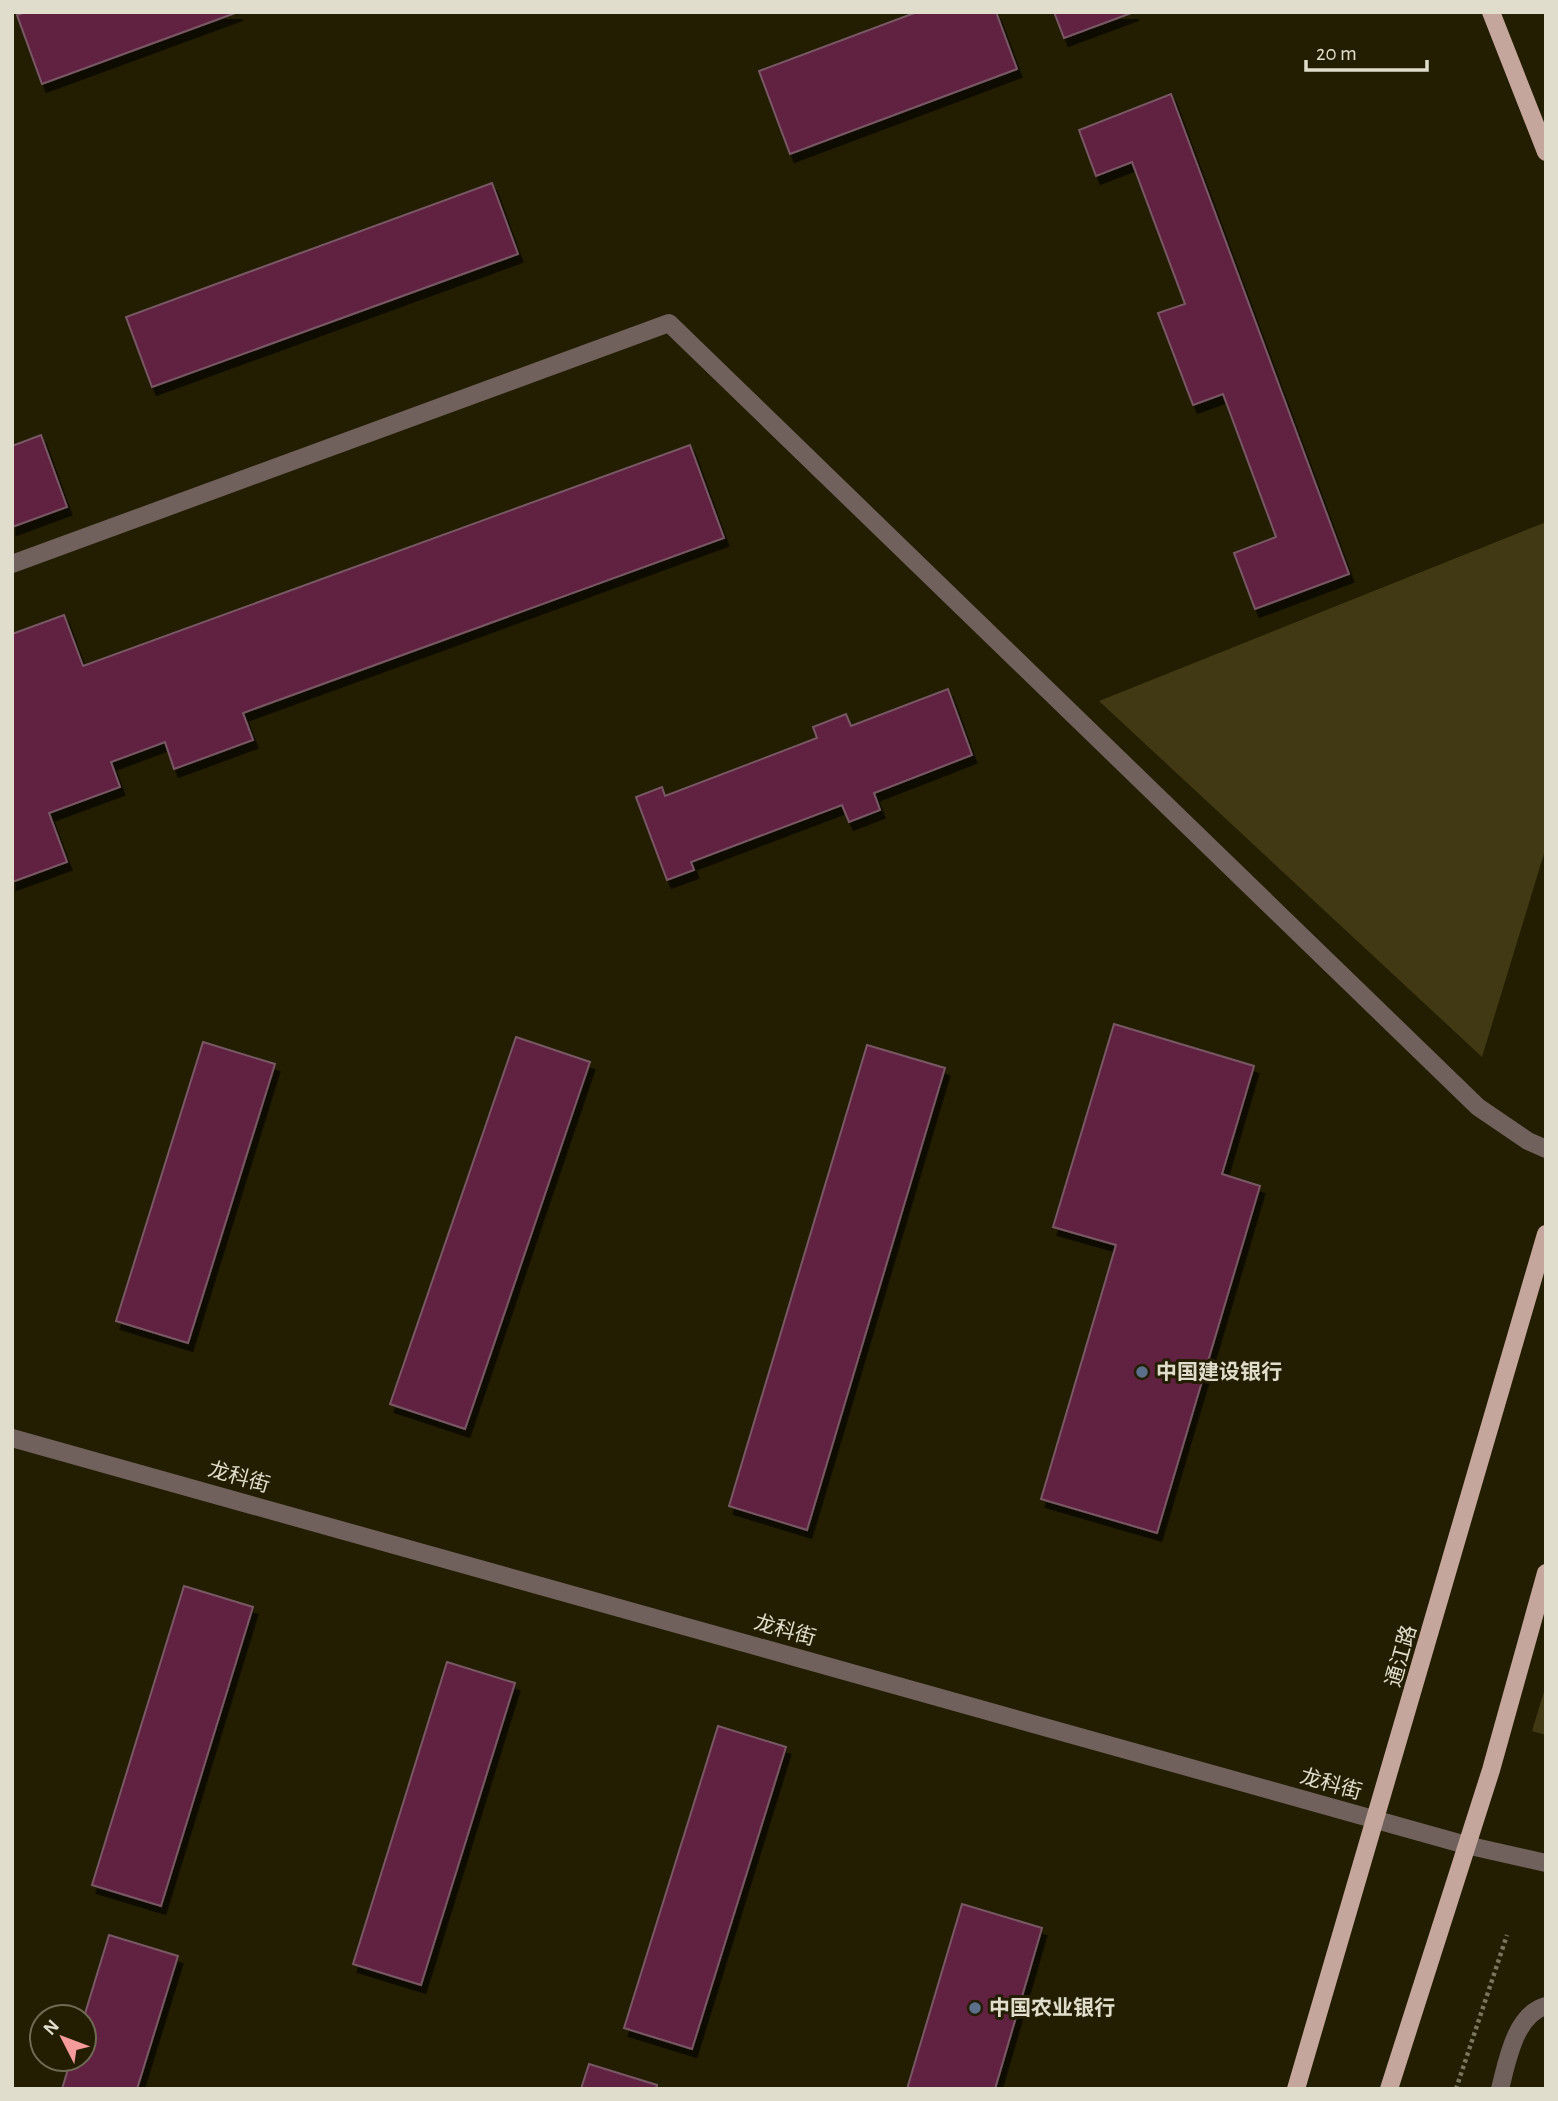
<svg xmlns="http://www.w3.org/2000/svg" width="1558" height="2101" viewBox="0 0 1558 2101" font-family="'Alegreya Sans','Noto Sans SC',sans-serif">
<defs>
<filter id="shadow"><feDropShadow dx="4.5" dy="8" stdDeviation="0" flood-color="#0009"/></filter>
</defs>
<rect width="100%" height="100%" fill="#231d02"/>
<g fill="#403913">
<polygon points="1546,522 1546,847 1482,1057 1099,701"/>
<polygon points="1546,1685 1546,1735 1532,1731"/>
</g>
<g fill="#602140" stroke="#785865" stroke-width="2" filter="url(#shadow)">
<polygon points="26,12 238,12 42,84 17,15"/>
<polygon points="917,12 996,12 1017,69 790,154 759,71"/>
<polygon points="1054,12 1134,12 1064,38"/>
<polygon points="1171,94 1349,574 1255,609 1234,553 1276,537 1223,394 1193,405 1158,313 1185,304 1132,162 1096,176 1079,130"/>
<polygon points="492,183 518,254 152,387 126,317"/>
<polygon points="41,435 67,507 12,527 12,446"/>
<polygon points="690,445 724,538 243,713 253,740 174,769 165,742 111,762 120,787 49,813 67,862 12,882 12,634 64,615 83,666"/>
<polygon points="948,689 972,755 874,793 880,810 849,822 842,805 691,862 694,870 667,880 636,797 662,787 665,796 817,738 813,727 846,714 851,726"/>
<polygon points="1114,1024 1254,1066 1222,1174 1260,1186 1157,1533 1041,1499 1116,1245 1053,1227"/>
<polygon points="516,1037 590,1062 465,1429 390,1404"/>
<polygon points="203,1042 275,1064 188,1343 116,1321"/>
<polygon points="867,1045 945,1068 807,1530 729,1506"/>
<polygon points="184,1586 253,1607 161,1906 92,1885"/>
<polygon points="447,1662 515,1683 421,1985 353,1964"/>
<polygon points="718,1726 786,1747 692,2049 624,2028"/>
<polygon points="962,1904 1042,1928 995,2089 907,2089"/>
<polygon points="109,1935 178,1956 137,2089 62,2089 71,2059 84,2059 84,2017"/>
<polygon points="589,2064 657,2085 656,2089 581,2089"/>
</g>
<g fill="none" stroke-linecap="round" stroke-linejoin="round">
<polyline stroke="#79755e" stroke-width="4.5" stroke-dasharray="3.5 3.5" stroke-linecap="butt" points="1456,2089 1507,1935"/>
<g stroke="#70615c" stroke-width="18">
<polyline points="12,564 669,323 1478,1107 1528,1141 1546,1149"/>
<polyline points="12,1438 1466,1845 1546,1863"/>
<path d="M1500,2089C1507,2062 1515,2014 1546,2006"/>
</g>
<g stroke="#c5a69c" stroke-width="18">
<polyline points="1491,12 1546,152"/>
<polyline points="1296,2089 1546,1234"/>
<polyline points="1389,2089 1491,1770 1546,1573"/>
</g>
</g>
<g fill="#5c6f8a" stroke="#231d02" stroke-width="2.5">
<circle cx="1142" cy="1372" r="7"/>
<circle cx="975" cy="2008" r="7"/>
</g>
<g text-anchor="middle" stroke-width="6" stroke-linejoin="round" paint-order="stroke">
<g font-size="21" font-weight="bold" fill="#e0ddcc" stroke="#231d02" text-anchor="start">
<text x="1156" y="1379">中国建设银行</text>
<text x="989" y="2015">中国农业银行</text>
</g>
<g font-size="21" fill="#e0ddcc" stroke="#231d02">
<text transform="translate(239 1477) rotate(16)" y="7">龙科街</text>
<text transform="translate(785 1630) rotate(16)" y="7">龙科街</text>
<text transform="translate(1401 1656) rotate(-74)" y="7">通江路</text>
<text transform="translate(1331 1784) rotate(16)" y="7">龙科街</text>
</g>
</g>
<rect width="1558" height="2101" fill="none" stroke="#e0ddcc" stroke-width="28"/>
<g transform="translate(63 2038) rotate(312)"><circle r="33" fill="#231d02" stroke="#6f6a53" stroke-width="2"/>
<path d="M0-5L12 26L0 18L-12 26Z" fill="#f59b9b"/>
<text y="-10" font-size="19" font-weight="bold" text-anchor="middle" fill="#e0ddcc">N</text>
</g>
<path d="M1306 60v10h121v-10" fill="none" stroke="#e0ddcc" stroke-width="3.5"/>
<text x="1316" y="60" font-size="21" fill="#e0ddcc" stroke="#231d02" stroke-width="5" paint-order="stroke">20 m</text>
</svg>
